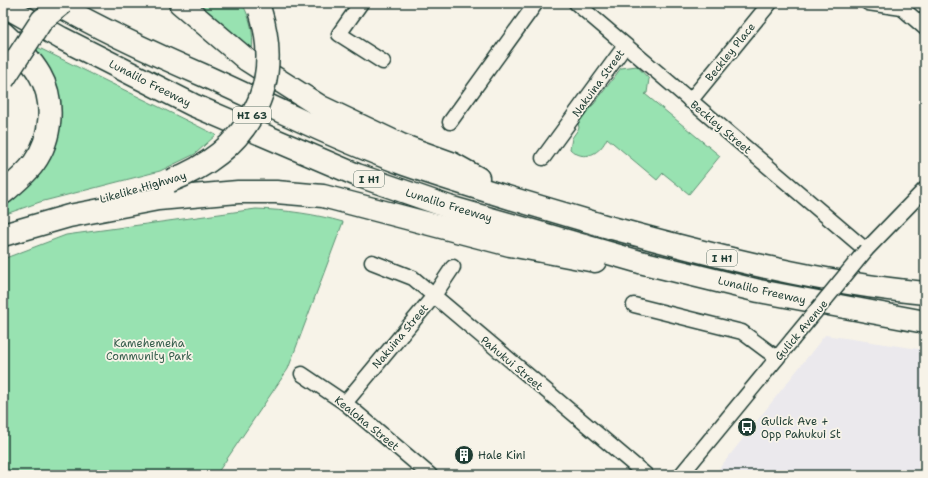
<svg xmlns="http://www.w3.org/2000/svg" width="928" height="478" viewBox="0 0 928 478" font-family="'Shantell Sans',sans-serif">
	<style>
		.built { fill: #ebe9ed }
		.green { fill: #98e2b1; stroke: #5c9072 }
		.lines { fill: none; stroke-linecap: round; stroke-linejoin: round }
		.street-casing { stroke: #1f3d34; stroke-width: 17 }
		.highway-casing { stroke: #1f3d34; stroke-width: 25 }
		.street { stroke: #f7f3e8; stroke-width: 14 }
		.highway { stroke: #f7f3e8; stroke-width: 22 }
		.street-bridge-casing { stroke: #1f3d34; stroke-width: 17; stroke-linecap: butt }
		.highway-bridge-casing { stroke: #1f3d34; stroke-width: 25; stroke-linecap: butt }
		.street-bridge { stroke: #f7f3e8; stroke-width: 14 }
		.highway-bridge { stroke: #f7f3e8; stroke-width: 22 }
		.labels { text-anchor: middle; stroke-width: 3.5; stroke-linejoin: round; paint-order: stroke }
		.shield { fill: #f7f3e8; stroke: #60746a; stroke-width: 1 }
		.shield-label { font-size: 10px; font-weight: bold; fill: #1f3d34 }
		.street-label { font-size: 11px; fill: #1f3d34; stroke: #f7f3e8 }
		.park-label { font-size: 11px; fill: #375e4d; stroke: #f7f3e8 }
		.poi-label { font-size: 11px; fill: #1f3d34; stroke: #f7f3e8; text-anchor: start }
	</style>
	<rect width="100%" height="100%" fill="#f7f3e8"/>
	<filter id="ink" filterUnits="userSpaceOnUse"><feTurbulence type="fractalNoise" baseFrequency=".025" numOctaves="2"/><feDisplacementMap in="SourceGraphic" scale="8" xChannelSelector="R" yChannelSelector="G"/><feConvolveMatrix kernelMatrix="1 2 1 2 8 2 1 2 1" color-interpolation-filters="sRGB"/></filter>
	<g filter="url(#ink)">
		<polygon class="built" points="825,335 925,350 925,475 714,475"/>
		<g class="green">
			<path d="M191 3H242C251 20 254 33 252 52Z"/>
			<polygon points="33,45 216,135 195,154 160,171 40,202 3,215 3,190 42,142"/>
			<path d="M637 66 649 79 647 93 645 94 720 156 689 194 663 173 657 180 607 138C601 153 584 163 570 149L572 138 579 128 577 118 594 104 621 68Z"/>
			<path d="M256 209C286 210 315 214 343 222L288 369 216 475H3V259L66 235Z"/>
		</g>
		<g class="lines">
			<g class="street-casing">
				<g id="street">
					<polyline points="361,3 339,34 383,62"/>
					<polyline points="576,3 866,250 925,189"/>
					<polyline points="868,3 902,8"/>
					<polyline points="902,8 925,28"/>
					<polyline points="690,101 770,3"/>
					<polyline points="450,122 536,3"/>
					<polyline points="543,158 625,46"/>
					<polyline points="372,262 413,278 646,475"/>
					<polyline points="634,305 742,332 777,358"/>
					<polyline points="302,374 345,403 430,475"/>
					<polyline points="345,403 433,297 453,267"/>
					<polyline points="681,475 792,340"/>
				</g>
			</g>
			<g class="highway-casing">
				<g id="highway">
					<path d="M55 3C103 31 154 54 205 76 271 106 336 139 404 164 473 188 543 208 612 228 715 256 819 283 925 293"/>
					<polyline points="180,3 247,60 321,107 401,145 451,163 478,178"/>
					<polyline points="3,5 61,38 193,105 357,175 449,207 640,262 759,291 925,322"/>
					<path d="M3 33C16 45 31 59 40 75 55 101 52 138 34 163 26 174 14 184 3 193"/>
					<polyline points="3,235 69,216 158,199 238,192 276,192 323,196 510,245 595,261"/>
				</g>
			</g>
			<use href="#street" class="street"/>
			<use href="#highway" class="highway"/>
			<g class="street-bridge-casing">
				<polyline id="street-bridge" points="792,340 866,250"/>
			</g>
			<g class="highway-bridge-casing">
				<g id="highway-bridge">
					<polyline points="3,80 42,20 63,3"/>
					<path d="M170 181C245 152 285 90 260 10"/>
				</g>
			</g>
			<use href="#street-bridge" class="street-bridge"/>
			<use href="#highway-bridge" class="highway-bridge"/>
		</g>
	</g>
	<defs>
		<g id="bus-disc" transform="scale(1)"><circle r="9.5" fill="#1f3d34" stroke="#f7f3e8"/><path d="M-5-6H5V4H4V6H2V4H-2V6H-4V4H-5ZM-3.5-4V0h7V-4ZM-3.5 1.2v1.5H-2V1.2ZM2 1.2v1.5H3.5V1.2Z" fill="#fff"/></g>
		<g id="building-disc" transform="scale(1)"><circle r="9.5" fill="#1f3d34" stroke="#f7f3e8"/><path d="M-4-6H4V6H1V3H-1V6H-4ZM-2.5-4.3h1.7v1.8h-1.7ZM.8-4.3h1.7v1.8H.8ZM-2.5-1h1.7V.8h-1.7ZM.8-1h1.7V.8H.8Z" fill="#fff"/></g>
	</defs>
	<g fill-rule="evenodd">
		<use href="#bus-disc" x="747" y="427"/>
		<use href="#building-disc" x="464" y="455"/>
	</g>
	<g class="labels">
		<g class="shield">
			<rect x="233" y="107" width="38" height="16" rx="3"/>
			<rect x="354" y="171" width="30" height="16" rx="3"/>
			<rect x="707" y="250" width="30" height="16" rx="3"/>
		</g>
		<g class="shield-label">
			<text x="252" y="119">HI 63</text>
			<text x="369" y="183">I H1</text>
			<text x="722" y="262">I H1</text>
		</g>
		<g class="street-label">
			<text transform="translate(730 52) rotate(-51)" y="4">Beckley Place</text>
			<text transform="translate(150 83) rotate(27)" y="4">Lunalilo Freeway</text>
			<text transform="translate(598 83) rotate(-54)" y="4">Nakuina Street</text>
			<text transform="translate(721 127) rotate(40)" y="4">Beckley Street</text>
			<text transform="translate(143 187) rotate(-16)" y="4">Likelike Highway</text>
			<text transform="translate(449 205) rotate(17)" y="4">Lunalilo Freeway</text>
			<text transform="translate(762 290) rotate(13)" y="4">Lunalilo Freeway</text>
			<text transform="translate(801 330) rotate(-50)" y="4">Gulick Avenue</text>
			<text transform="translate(400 336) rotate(-50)" y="4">Nakuina Street</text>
			<text transform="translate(512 363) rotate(40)" y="4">Pahukui Street</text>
			<text transform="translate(367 423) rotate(39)" y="4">Kealoha Street</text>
		</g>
		<g class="park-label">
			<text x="149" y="347">Kamehemeha<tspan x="149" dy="13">Community Park</tspan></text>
		</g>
		<g class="poi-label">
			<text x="761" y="425">Gulick Ave +<tspan x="761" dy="13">Opp Pahukui St</tspan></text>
			<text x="478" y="459">Hale Kini</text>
		</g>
	</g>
	<rect width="928" height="478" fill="none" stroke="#f7f3e8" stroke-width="16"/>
	<rect x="8" y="8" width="912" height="462" fill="none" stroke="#1f3d34" stroke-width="1.5" filter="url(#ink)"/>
</svg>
